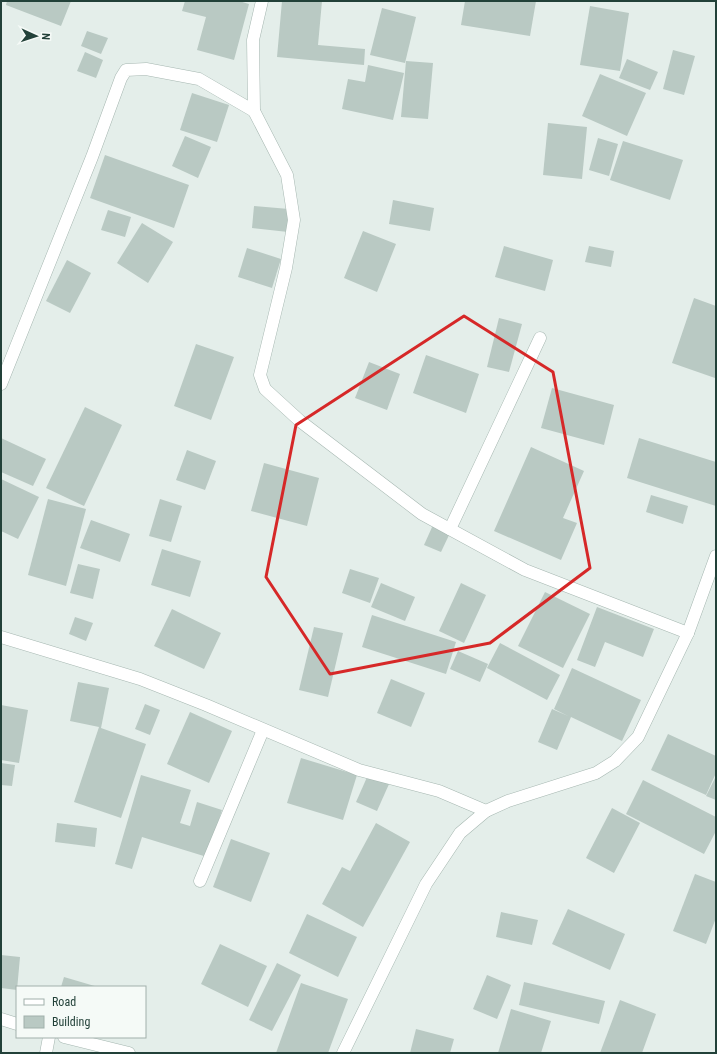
<svg xmlns="http://www.w3.org/2000/svg" width="717" height="1054" viewBox="0 0 717 1054" font-family="'Roboto Condensed',sans-serif">
	<style>
		.building { fill: #b9c9c3 }
		.lines { fill: none; stroke-linecap: round; stroke-linejoin: round }
		.minor-casing { stroke: #a6b7b1; stroke-width: 13 }
		.minor { stroke: #fff; stroke-width: 12 }
		.marked { fill: none; stroke: #d62828; stroke-width: 3; stroke-linejoin: round }
	</style>
	<rect width="100%" height="100%" fill="#e4eeea"/>
	<g class="building">
		<polygon points="7,1 71,1 61,26 6,5"/>
		<polygon points="185,1 239,1 249,4 234,60 197,50 206,17 182,11"/>
		<polygon points="282,1 322,1 318,45 365,49 364,65 277,57"/>
		<polygon points="465,1 536,1 530,36 461,25"/>
		<polygon points="590,6 629,13 620,71 580,65"/>
		<polygon points="382,8 416,17 405,63 370,55"/>
		<polygon points="87,31 108,38 101,54 81,46"/>
		<polygon points="673,50 695,56 684,95 663,89"/>
		<polygon points="85,52 103,60 96,78 77,71"/>
		<polygon points="627,59 658,72 650,90 619,78"/>
		<polygon points="406,61 433,63 428,119 401,117"/>
		<polygon points="368,65 404,73 393,120 342,109 348,79 365,82"/>
		<polygon points="600,74 646,93 627,136 582,116"/>
		<polygon points="192,93 229,105 217,142 180,130"/>
		<polygon points="548,123 587,127 582,179 543,175"/>
		<polygon points="185,136 211,147 198,178 172,166"/>
		<polygon points="598,138 618,144 609,176 589,170"/>
		<polygon points="623,141 683,160 670,200 610,180"/>
		<polygon points="105,155 189,185 174,228 90,198"/>
		<polygon points="393,200 434,208 430,231 389,224"/>
		<polygon points="254,206 289,209 288,232 252,228"/>
		<polygon points="108,210 131,217 125,237 101,230"/>
		<polygon points="142,223 173,242 148,283 117,263"/>
		<polygon points="363,231 396,244 377,292 344,278"/>
		<polygon points="504,246 553,260 545,291 495,277"/>
		<polygon points="589,246 614,251 611,267 585,262"/>
		<polygon points="247,248 281,259 272,288 238,277"/>
		<polygon points="67,260 91,273 70,313 46,301"/>
		<polygon points="694,298 716,306 715,378 672,363"/>
		<polygon points="499,318 522,324 509,372 487,367"/>
		<polygon points="196,344 234,357 211,420 174,406"/>
		<polygon points="426,355 479,374 466,413 413,393"/>
		<polygon points="369,362 400,374 387,410 355,398"/>
		<polygon points="552,388 614,405 604,445 541,428"/>
		<polygon points="85,407 122,425 84,506 46,488"/>
		<polygon points="1,438 46,459 33,486 1,472"/>
		<polygon points="639,438 716,462 716,506 627,478"/>
		<polygon points="531,447 584,471 563,518 577,523 561,560 494,531"/>
		<polygon points="187,450 216,461 205,490 176,480"/>
		<polygon points="264,463 319,478 307,526 251,511"/>
		<polygon points="1,479 39,497 18,539 1,531"/>
		<polygon points="651,495 688,506 683,524 646,512"/>
		<polygon points="48,499 86,509 66,586 28,575"/>
		<polygon points="160,499 182,506 171,542 149,536"/>
		<polygon points="91,520 130,534 120,562 80,548"/>
		<polygon points="433,525 450,533 441,552 424,545"/>
		<polygon points="162,549 201,561 190,597 151,585"/>
		<polygon points="78,564 100,569 93,599 70,593"/>
		<polygon points="350,569 379,578 370,603 342,593"/>
		<polygon points="381,583 415,597 405,621 371,607"/>
		<polygon points="461,583 486,595 464,643 439,631"/>
		<polygon points="545,592 590,614 563,668 518,646"/>
		<polygon points="597,607 654,629 643,657 605,642 595,667 577,660"/>
		<polygon points="172,609 221,633 204,669 154,646"/>
		<polygon points="372,615 456,642 446,674 362,647"/>
		<polygon points="75,617 93,623 86,641 69,634"/>
		<polygon points="314,627 343,633 328,697 299,690"/>
		<polygon points="500,643 560,675 547,700 487,668"/>
		<polygon points="458,651 488,664 480,682 450,669"/>
		<polygon points="572,668 641,700 622,741 571,717 557,750 538,742 552,709 568,716 554,709"/>
		<polygon points="391,679 425,693 411,727 377,713"/>
		<polygon points="78,682 109,688 101,728 146,744 121,818 74,802 99,727 70,721"/>
		<polygon points="145,704 160,710 150,735 135,729"/>
		<polygon points="1,705 28,710 19,763 1,760"/>
		<polygon points="190,712 232,731 209,783 167,764"/>
		<polygon points="668,734 716,756 716,773 706,795 651,770"/>
		<polygon points="301,758 357,775 343,820 287,803"/>
		<polygon points="1,763 15,765 12,786 1,785"/>
		<polygon points="141,775 191,790 180,823 190,826 197,802 222,810 207,857 142,837 132,869 115,864"/>
		<polygon points="368,775 389,784 377,811 356,802"/>
		<polygon points="716,776 716,800 706,796"/>
		<polygon points="643,780 716,817 716,831 704,854 626,814"/>
		<polygon points="612,808 640,823 614,873 586,858"/>
		<polygon points="57,823 97,828 95,847 55,842"/>
		<polygon points="376,823 410,842 363,927 322,904 342,867 350,871"/>
		<polygon points="231,839 270,853 251,902 213,887"/>
		<polygon points="695,874 716,882 716,918 706,944 673,931"/>
		<polygon points="568,909 625,934 610,970 552,944"/>
		<polygon points="501,912 538,920 532,945 496,937"/>
		<polygon points="307,914 357,937 338,977 289,953"/>
		<polygon points="220,944 267,966 248,1007 201,984"/>
		<polygon points="1,955 20,957 17,990 1,988"/>
		<polygon points="277,963 301,975 272,1031 249,1020"/>
		<polygon points="487,975 511,985 497,1019 473,1009"/>
		<polygon points="64,977 98,987 61,987"/>
		<polygon points="524,982 605,1001 599,1024 519,1005"/>
		<polygon points="301,983 348,999 328,1053 276,1053"/>
		<polygon points="620,1000 656,1014 642,1053 600,1053"/>
		<polygon points="511,1009 551,1021 541,1053 498,1053"/>
		<polygon points="416,1029 454,1039 450,1053 410,1053"/>
	</g>
	<g class="lines">
		<g class="minor-casing">
			<g id="minor">
				<polyline points="262,1 253,40 254,111 287,175 294,220 286,268 260,375 265,389 300,421 422,514 525,570 688,633"/>
				<polyline points="1,384 92,157 121,78 126,70 146,69 199,79 254,111"/>
				<polyline points="450,529 540,338"/>
				<polyline points="1,637 140,679 206,705 359,770 439,791 486,811"/>
				<polyline points="200,881 263,730"/>
				<polyline points="1,1019 17,1024"/>
				<polyline points="64,1037 129,1053"/>
				<polyline points="46,1053 49,1037"/>
				<polyline points="343,1053 426,884 460,833 486,811 508,801 596,773 615,761 638,737 688,633 716,556"/>
			</g>
		</g>
		<use href="#minor" class="minor"/>
	</g>
	<path class="marked" d="M464 316 553 372 590 568 490 643 330 674 266 577 296 425Z"/>
	<rect width="717" height="1054" fill="none" stroke="#224139" stroke-width="4"/>
	<rect x="16" y="986" width="130" height="52" fill="#f5faf7" stroke="#a1b0ab"/>
	<rect x="24" y="999" width="20" height="6" fill="#ffffff" stroke="#a1b0ab"/>
	<text x="52" y="1006" font-size="12" fill="#224139">Road</text>
	<rect x="24" y="1016" width="20" height="12" fill="#b9c9c3" stroke="#a1b0ab"/>
	<text x="52" y="1026" font-size="12" fill="#224139">Building</text>
	<g transform="translate(36 36) rotate(93)" stroke="#f5faf7" stroke-width="3" paint-order="stroke">
	<path d="M0-3L7 15L0 10L-7 15Z" fill="#224139"/>
	<text y="-6" font-size="11" font-weight="bold" text-anchor="middle" fill="#224139">N</text>
	</g>
</svg>
